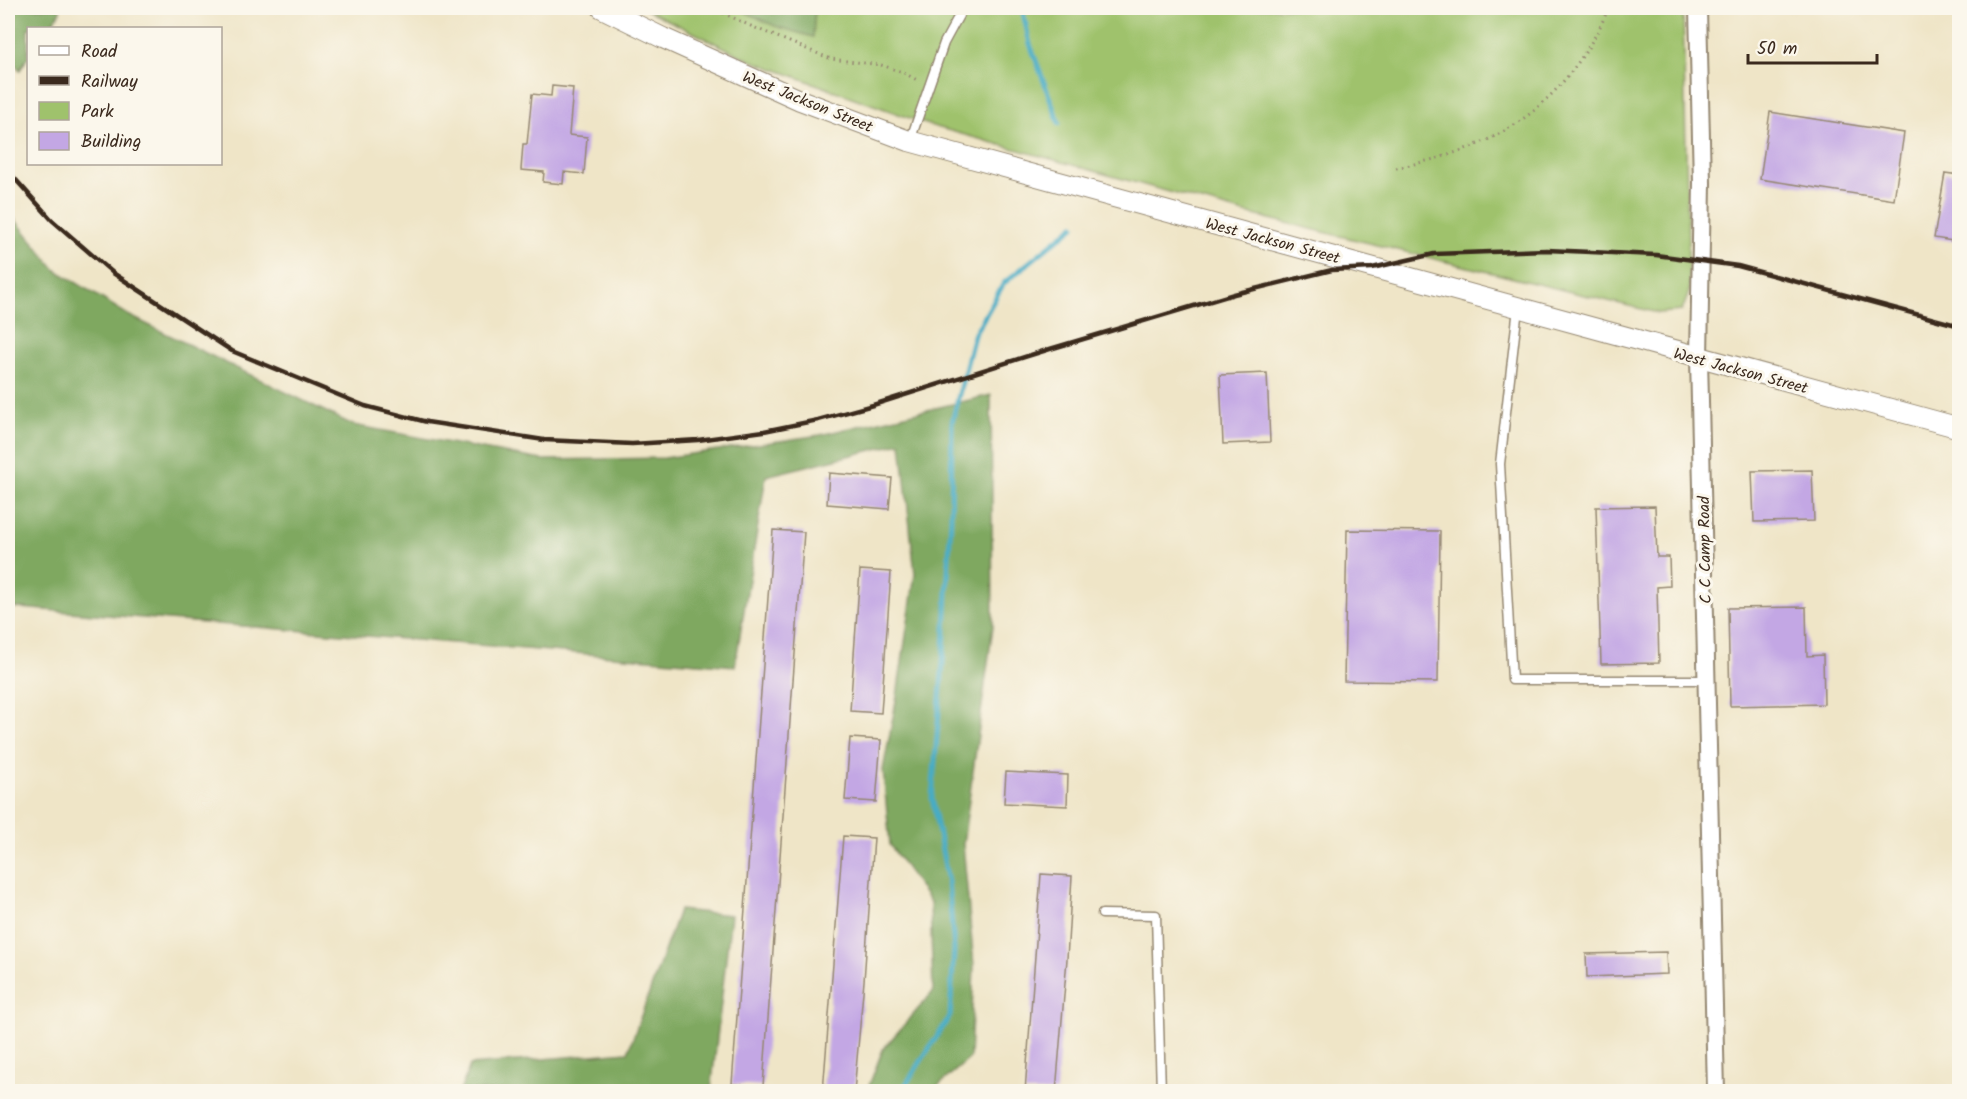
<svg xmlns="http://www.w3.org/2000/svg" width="1967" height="1099" viewBox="0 0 1967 1099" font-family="Kalam,sans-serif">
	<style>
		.green { fill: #9fc26c; stroke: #6d7645; stroke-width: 1.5 }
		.forest { fill: #7fa860; stroke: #5d693f; stroke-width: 1.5 }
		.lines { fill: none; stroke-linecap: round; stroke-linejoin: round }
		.stream { stroke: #46acc5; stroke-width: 5 }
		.building { fill: #c3a7e4 }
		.service-casing { stroke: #958872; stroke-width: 11 }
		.minor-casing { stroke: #958872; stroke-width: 20 }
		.tertiary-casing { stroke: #958872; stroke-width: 22 }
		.path { stroke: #958872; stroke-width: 3; stroke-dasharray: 1.5 4.5; stroke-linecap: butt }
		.service { stroke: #fff; stroke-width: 8 }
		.minor { stroke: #fff; stroke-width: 16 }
		.tertiary { stroke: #fff; stroke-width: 20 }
		.rail { stroke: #3b2a1e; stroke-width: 4.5 }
		.labels { text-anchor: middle; stroke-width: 6; stroke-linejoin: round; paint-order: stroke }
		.street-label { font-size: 16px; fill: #3b2a1e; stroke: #fbf7ec }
	</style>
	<rect width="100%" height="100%" fill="#fbf7ec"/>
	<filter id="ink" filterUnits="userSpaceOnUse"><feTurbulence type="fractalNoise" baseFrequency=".0167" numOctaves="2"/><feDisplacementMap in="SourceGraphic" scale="12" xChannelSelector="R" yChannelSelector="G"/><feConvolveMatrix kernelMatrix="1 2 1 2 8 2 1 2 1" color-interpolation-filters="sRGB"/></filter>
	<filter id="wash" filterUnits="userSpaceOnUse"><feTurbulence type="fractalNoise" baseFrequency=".008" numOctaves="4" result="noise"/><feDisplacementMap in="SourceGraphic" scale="24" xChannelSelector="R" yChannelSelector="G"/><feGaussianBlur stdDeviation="1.35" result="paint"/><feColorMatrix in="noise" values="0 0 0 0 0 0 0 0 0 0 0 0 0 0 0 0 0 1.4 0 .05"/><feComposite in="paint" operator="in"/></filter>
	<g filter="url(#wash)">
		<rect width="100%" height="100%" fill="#efe5c7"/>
		<polygon class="green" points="643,8 1683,8 1689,292 1682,311 1658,313 1241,212 929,125 752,61"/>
		<g class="forest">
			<polygon points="8,8 60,8 60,12 49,28 28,28 28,57 20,70 8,57"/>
			<polygon points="737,8 815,8 813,37 775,26"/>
			<polygon points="8,211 56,270 128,315 353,425 542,460 664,458 820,435 991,395 993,626 963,844 974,966 970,1058 932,1091 867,1091 883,1049 933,992 930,902 890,845 883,770 897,696 915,574 901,443 766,476 735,666 8,607"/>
			<polygon points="679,910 731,915 711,1091 460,1091 470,1065 628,1052"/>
		</g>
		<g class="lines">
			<g class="stream">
				<polyline points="1022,8 1030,44 1059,123"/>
				<polyline points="901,1092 950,1016 954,949 948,882 932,798 944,649 951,518 952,422 974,335 1004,283 1074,226"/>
			</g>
		</g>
		<g id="blocks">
			<g class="building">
				<polygon points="552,86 573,88 569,135 587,137 584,174 564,172 563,184 543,182 544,172 521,170 523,144 527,144 532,94 551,96"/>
				<polygon points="1770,112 1904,133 1894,200 1760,179"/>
				<polygon points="1945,173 1959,175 1959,242 1934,238"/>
				<polygon points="1267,373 1270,442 1223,444 1220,375"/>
				<polygon points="1812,470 1814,521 1754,522 1752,471"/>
				<polygon points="829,473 892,478 889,509 827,504"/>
				<polygon points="1655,506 1657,557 1669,557 1670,586 1657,587 1659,663 1601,664 1596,507"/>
				<polygon points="773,530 804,532 763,1086 732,1084"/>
				<polygon points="1347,530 1440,531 1438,682 1344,681"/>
				<polygon points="860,570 891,572 881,713 850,711"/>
				<polygon points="1806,607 1807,656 1823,655 1824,704 1730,706 1728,608"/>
				<polygon points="850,738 881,740 876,802 845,800"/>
				<polygon points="1006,772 1068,775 1067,806 1004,803"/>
				<polygon points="843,836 874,838 864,981 854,1092 823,1092"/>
				<polygon points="1041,874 1072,876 1067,959 1056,1092 1025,1092"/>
				<polygon points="1666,952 1667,974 1587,977 1586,954"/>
			</g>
		</g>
	</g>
	<g filter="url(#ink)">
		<use href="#blocks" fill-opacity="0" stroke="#958872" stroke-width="1.5"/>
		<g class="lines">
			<g class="service-casing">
				<g id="service">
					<polyline points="910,141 944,43 963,8"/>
					<polyline points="1518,308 1500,464 1512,680 1707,680"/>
					<polyline points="1102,914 1156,915 1161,1092"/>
				</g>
			</g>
			<g class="minor-casing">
				<polyline id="minor" points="1698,8 1702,183 1699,358 1716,1092"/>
			</g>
			<g class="tertiary-casing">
				<polyline id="tertiary" points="602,8 663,38 800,100 909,141 1960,428"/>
			</g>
			<g class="path">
				<polyline points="712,8 753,27 831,59 881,65 902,72 919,81"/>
				<path d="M1396 168C1473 152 1529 130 1577 64 1589 47 1601 28 1608 8"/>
			</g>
			<use href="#service" class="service"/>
			<use href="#minor" class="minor"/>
			<use href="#tertiary" class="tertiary"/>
			<polyline class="rail" points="8,171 52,220 113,273 232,351 365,406 427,422 544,440 632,444 698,440 764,431 818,420 873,405 1050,349 1234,294 1332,270 1372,268 1434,254 1547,250 1656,255 1738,266 1960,326"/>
		</g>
	</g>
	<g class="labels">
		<g class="street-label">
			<text transform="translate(808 101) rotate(22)" y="6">West Jackson Street</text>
			<text transform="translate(1273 240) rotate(15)" y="6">West Jackson Street</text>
			<text transform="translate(1741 370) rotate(15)" y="6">West Jackson Street</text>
			<text transform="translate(1704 550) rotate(-91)" y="6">C C Camp Road</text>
		</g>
	</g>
	<rect width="1967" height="1099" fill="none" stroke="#fbf7ec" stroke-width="30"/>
	<rect x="27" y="27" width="195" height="138" fill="#fbf7ec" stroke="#aea59a" stroke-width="1.5"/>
	<rect x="39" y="46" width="30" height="9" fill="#ffffff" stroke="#aea59a" stroke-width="1.5"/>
	<text x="81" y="57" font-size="18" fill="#3b2a1e">Road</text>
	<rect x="39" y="76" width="30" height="9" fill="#3b2a1e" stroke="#aea59a" stroke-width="1.5"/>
	<text x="81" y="87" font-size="18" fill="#3b2a1e">Railway</text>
	<rect x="39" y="102" width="30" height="18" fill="#9fc26c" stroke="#aea59a" stroke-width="1.5"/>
	<text x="81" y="117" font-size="18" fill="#3b2a1e">Park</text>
	<rect x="39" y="132" width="30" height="18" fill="#c3a7e4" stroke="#aea59a" stroke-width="1.5"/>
	<text x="81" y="147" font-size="18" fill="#3b2a1e">Building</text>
	<path d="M1748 54v9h129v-9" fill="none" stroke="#3b2a1e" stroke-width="3"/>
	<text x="1757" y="54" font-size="18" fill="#3b2a1e" stroke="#fbf7ec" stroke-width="4.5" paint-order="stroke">50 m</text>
</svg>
